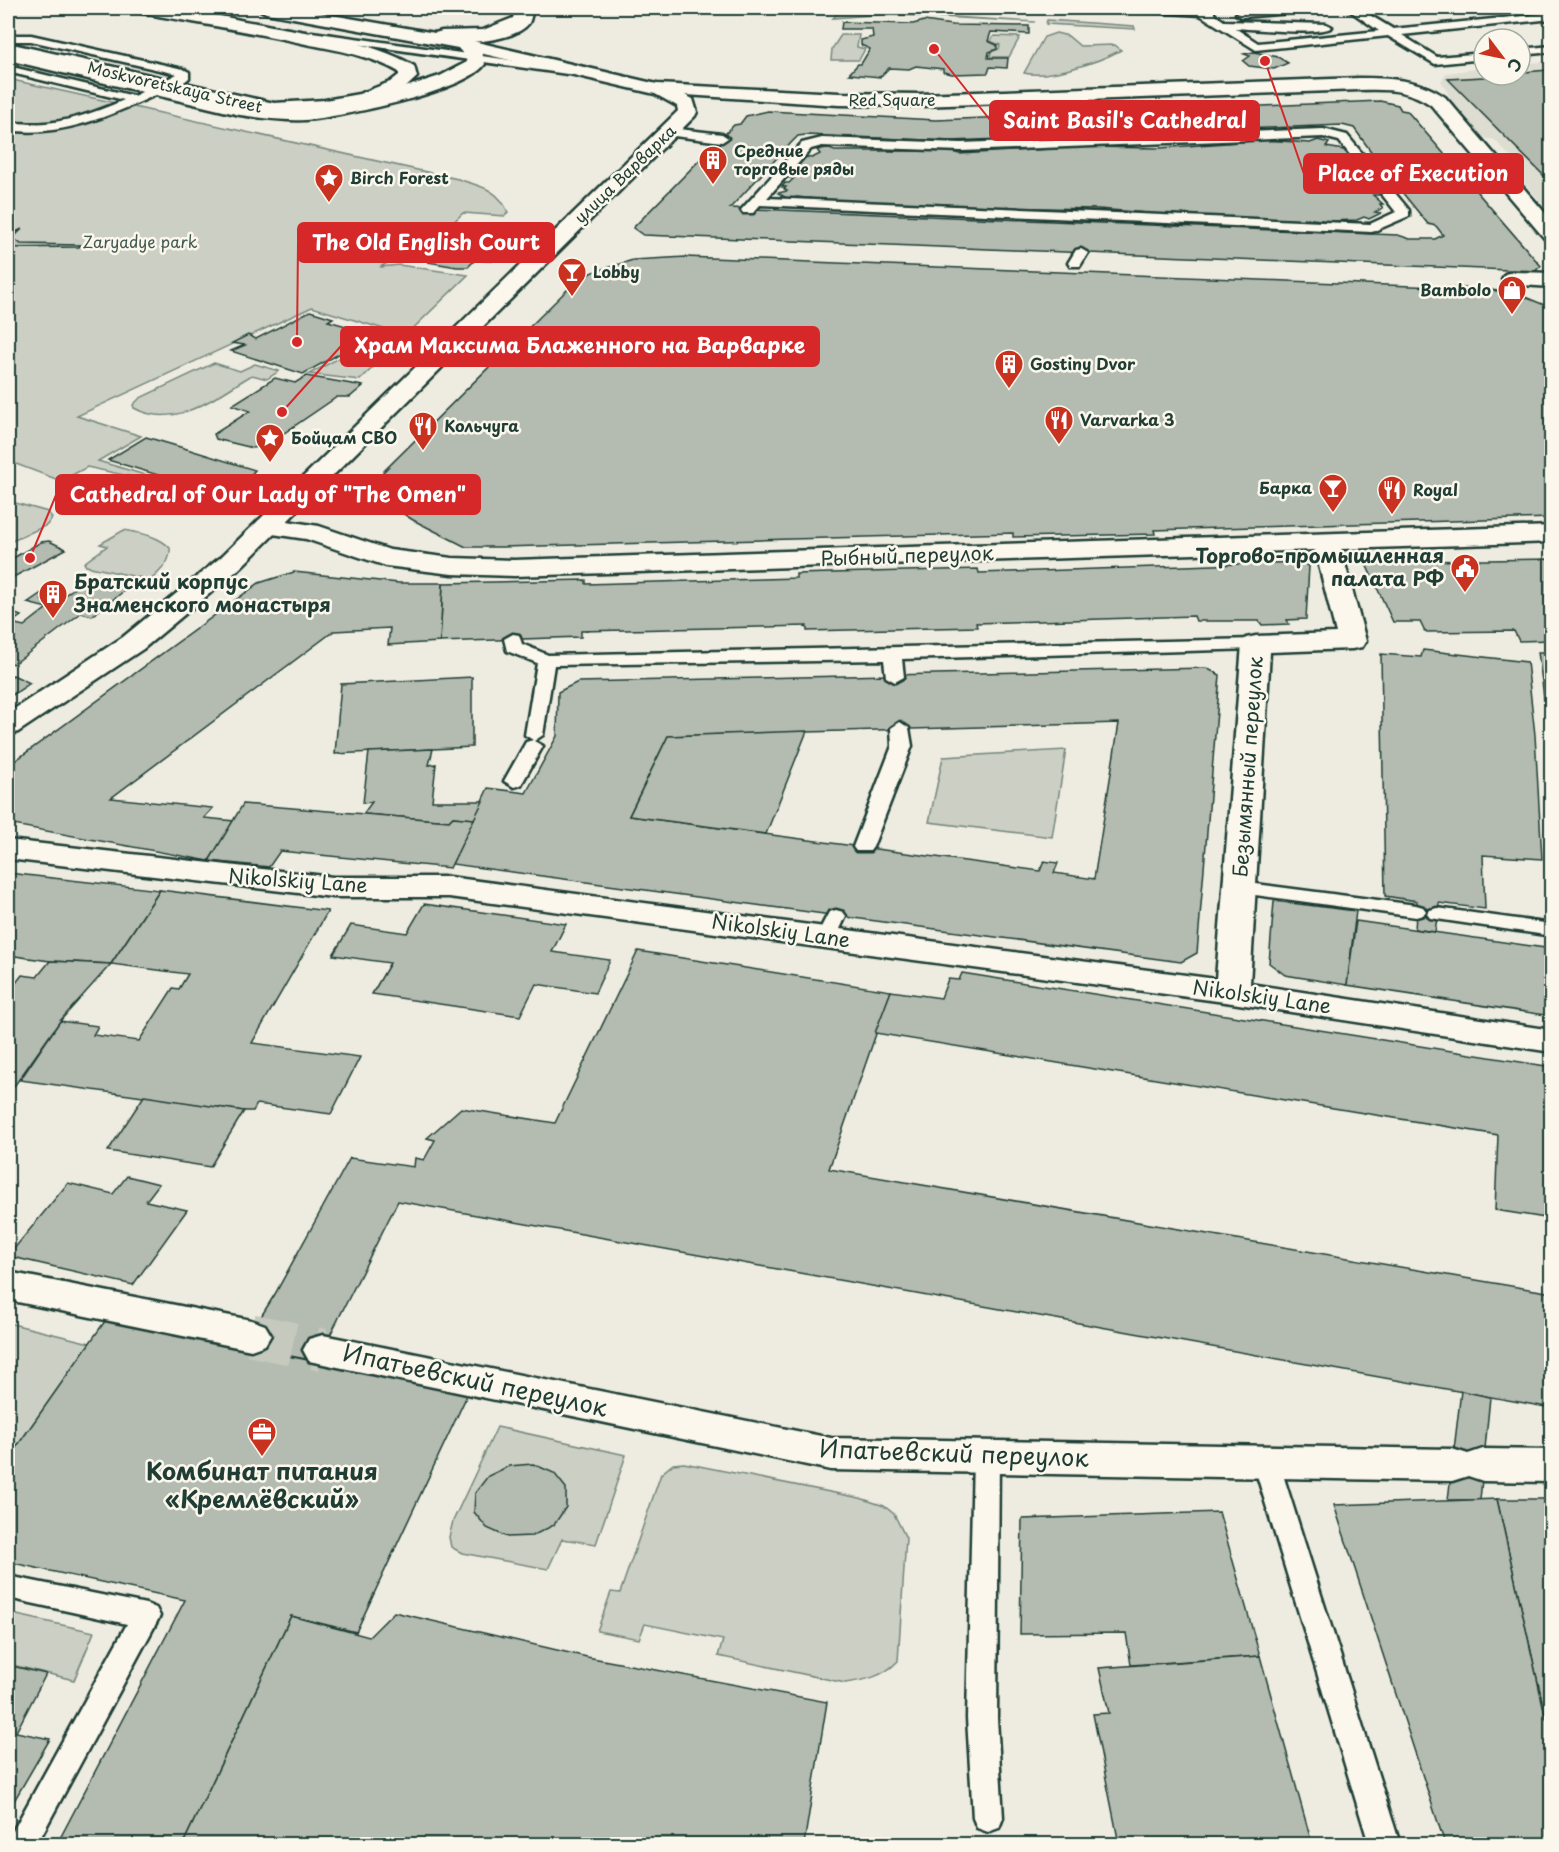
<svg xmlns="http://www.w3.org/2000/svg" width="1559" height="1852" viewBox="0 0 1559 1852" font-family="'Playpen Sans',sans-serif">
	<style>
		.built { fill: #ddddd2 }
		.green { fill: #cbcfc4; stroke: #75867c; stroke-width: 1.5 }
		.building { fill: #b4bbb0; stroke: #1f3d34; stroke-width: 1.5; fill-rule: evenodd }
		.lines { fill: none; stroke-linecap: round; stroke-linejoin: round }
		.minor-tunnel { stroke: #c5c9be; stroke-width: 43; stroke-dasharray: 43 22; stroke-linecap: butt }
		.service-casing { stroke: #1f3d34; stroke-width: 5 }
		.minor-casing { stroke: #1f3d34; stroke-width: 5 }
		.tertiary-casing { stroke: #1f3d34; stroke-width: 5 }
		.secondary-casing { stroke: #1f3d34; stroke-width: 5 }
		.service { fill: #fbf7ec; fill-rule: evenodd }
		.minor { fill: #fbf7ec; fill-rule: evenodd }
		.tertiary { fill: #fbf7ec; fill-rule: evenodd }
		.secondary { fill: #fbf7ec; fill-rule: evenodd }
		.labels { text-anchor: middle; stroke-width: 5; stroke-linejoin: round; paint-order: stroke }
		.far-street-label { font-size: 16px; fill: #1f3d34; stroke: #fbf7ec }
		.far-poi-label { font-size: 16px; font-weight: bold; fill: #1f3d34; stroke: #fbf7ec; text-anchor: start }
		.far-park-label { font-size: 16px; fill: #415a51; stroke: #fbf7ec }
		.street-label { font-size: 20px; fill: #1f3d34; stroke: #fbf7ec }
		.poi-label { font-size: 20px; font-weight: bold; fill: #1f3d34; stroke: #fbf7ec; text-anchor: end }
		.near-street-label { font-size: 24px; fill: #1f3d34; stroke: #fbf7ec }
		.near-poi-label { font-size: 24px; font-weight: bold; fill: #1f3d34; stroke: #fbf7ec }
		.leader { fill: none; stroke: #d62828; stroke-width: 2 }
		.callout-dot { fill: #d62828; stroke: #fbf7ec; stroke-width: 2 }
		.callout { fill: #d62828; stroke: #d62828; stroke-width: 2 }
		.callout-label { font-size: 21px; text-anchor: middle; font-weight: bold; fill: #fff }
	</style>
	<rect width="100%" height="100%" fill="#eeece1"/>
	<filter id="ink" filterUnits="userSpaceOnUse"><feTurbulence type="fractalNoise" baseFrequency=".0167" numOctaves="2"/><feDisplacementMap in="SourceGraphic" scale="12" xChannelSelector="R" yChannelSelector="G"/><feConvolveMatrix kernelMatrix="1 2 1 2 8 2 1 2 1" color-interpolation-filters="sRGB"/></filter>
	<g filter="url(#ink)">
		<polygon class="built" points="1551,61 1551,213 1514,172 1520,168 1495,140 1484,138 1452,101 1441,81 1447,73 1484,68 1484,75 1520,75 1520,64"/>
		<g class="green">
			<polygon points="841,10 1035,22 884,14 833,18"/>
			<polygon points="1047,20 1134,26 1135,29 1046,24"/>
			<path d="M1056 33 1068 36 1080 46 1115 45 1121 50C1099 62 1048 79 1024 73L1044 37Z"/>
			<polygon points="841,35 859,35 857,47 865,49 859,60 831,60 832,49"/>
			<polygon points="994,36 1020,37 1009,57 990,57 991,52 999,49 1000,45 990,41"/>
			<path d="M8 79 458 179C482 187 497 188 508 212L505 216 463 213 442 233 380 267 399 265 468 275 360 380 309 374 390 331 312 307 77 416 141 436 98 461 152 477 147 480 87 467 61 481 8 461Z"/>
			<path d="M214 363 240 371 255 364 279 371 267 379 252 375C216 396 176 431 134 408L133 405 140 398Z"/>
			<polygon points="8,501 48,512 52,518 47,525 8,543"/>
			<path d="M124 530C140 533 159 536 170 548 171 562 161 570 151 580L86 566 84 563 107 546 100 544Z"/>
			<polygon points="1066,750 1052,837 929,822 943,757"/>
			<polygon points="8,1323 90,1343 8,1459"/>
			<polygon points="497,1427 626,1455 596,1544 562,1539 548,1569 462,1553 451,1547 449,1537 453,1521"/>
			<path d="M684 1463 860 1498 884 1506 894 1514 906 1538 898 1661C883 1677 866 1680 845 1683L718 1656 723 1640 645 1624 639 1639 597 1631 611 1592 620 1593 661 1474 673 1464Z"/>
			<polygon points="8,1613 94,1632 74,1680 8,1664"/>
		</g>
		<g class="building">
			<polygon points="924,21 952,25 1029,26 1029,34 991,32 988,41 997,45 997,49 989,52 988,58 1008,58 1007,68 990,67 988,73 952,74 943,72 943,69 916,66 909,69 889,68 880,77 849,74 858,64 861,64 870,49 861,45 861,40 873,37 872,29 841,29 842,22 913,24"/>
			<polygon points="1254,52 1278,57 1288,63 1274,69 1249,66 1243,61 1250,56 1244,54"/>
			<polygon points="1549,70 1552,70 1552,184 1448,79 1520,75 1524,72"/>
			<path d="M1380 101 1398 105 1401 110 1407 111 1541 266 1535 271 692 237 643 235 633 228 734 125 740 124 746 116 768 111 936 120ZM1342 125 1354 128 1386 172 1396 175 1402 181 1397 186 1428 224 1436 226 1443 235 1435 239H1410L1398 235 730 208 791 143 798 136 806 135 951 141Z"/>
			<polygon points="1266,140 1310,143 1318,140 1329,143 1326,147 1344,150 1357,166 1348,167 1351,170 1364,172 1373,183 1364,184 1374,185 1382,195 1373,195 1383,204 1380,204 1383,208 1375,212 1381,213 1369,219 1364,217 1357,220 1329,221 1304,218 1302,220 1172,215 1098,209 913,206 913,203 845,202 797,197 788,199 778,193 787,191 784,189 786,187 782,187 785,183 789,183 794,178 790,178 802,169 795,168 805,157 812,158 820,154 817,150 826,148 835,151 951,151 959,154 1085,147 1160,148"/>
			<polygon points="479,228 496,230 489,236 499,238 492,244 507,248 492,261 475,260 468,267 457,267 428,262 435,255 421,252 437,238 454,239 460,233 472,234 469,231"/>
			<polygon points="22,229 13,238 21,244 81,245 79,247 8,248 8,236"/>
			<polygon points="686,257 1486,289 1520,295 1552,308 1552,518 1154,530 1155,534 1013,537 1013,533 502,547 466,547 413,520 391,506 377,487 383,472 574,283 593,272 633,260"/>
			<polygon points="310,311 333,318 328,321 375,334 303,374 231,351 245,345 232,343 248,335 256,339"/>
			<polygon points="306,376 363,386 350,397 337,397 265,446 253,448 216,439 214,434 250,411 232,405 275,378 295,383"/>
			<polygon points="146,437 187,449 255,470 231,497 108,460"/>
			<polygon points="49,541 66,549 8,580 8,561 41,542"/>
			<polygon points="1552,559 1552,640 1519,641 1514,631 1425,632 1420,622 1393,622 1365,562"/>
			<polygon points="1299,562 1309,566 1306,619 1287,620 1289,624 1262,625 1259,621 1196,621 1194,616 976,623 977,627 807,631 807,626 581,631 581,637 440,642 443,583 586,580 586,584 796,578 796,574 978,569 979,573"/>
			<polygon points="294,572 399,583 443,583 440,642 388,645 390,628 334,631 111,798 213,808 204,818 234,821 209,861 8,824 8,766 259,583"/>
			<polygon points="92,575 133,584 92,616 81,613 14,664 8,662 8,617 13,613 21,616 11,623 24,626 47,608 27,603 43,592 49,594 42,600 54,603"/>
			<polygon points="1423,650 1527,662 1535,735 1542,859 1483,855 1485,909 1439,903 1435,932 1415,929 1417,901 1385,896 1381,654 1421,657"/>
			<polygon points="1538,652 1552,652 1552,734 1549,734"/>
			<path d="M1206 668 1220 675 1197 953 1181 962 452 864 488 788 526 793 557 736 558 692 578 682ZM1119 723 1094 879 1054 873 1058 863 1044 861 1040 871 629 816 668 736Z"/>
			<polygon points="13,675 30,683 8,698 8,679"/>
			<polygon points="472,677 472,747 335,754 341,684"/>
			<polygon points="807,731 766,834 629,816 668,736"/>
			<polygon points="433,749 429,765 436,764 432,801 483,801 474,819 453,817 449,821 363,814 372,802 363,803 369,752"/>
			<polygon points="243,804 449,821 453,817 474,819 450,868 280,851 269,867 209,861"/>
			<polygon points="8,873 160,890 111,964 50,961 8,955"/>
			<polygon points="160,890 328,911 252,1043 360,1057 331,1114 257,1104 253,1111 244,1111 20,1080 60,1021 98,1026 93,1035 139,1041 173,988 179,989 188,974 111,964"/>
			<polygon points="1274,901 1356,911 1347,985 1285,975 1269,963"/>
			<polygon points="424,904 566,924 552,952 610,960 595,993 536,984 520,1016 372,994 390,963 333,955 351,925 407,933"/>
			<polygon points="1356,921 1552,949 1552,1016 1347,985"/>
			<polygon points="638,951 891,991 829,1169 1552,1293 1552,1408 398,1201 317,1361 242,1347 275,1294 350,1158 414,1167 415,1158 424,1160 435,1140 427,1138 461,1108 555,1123"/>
			<polygon points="50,961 111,964 60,1021 8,1095 8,993 22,975 37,977"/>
			<polygon points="962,973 1552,1067 1552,1219 1495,1210 1498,1135 875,1033 891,991 941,998 948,979 959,980"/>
			<polygon points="144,1096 244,1111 210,1167 108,1151"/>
			<polygon points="127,1176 159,1184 146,1201 187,1210 133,1285 8,1256 68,1183 113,1194"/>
			<polygon points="105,1321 469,1391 356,1632 291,1616 183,1844 57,1844 185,1600 8,1562 8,1459"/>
			<polygon points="1461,1391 1490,1397 1480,1500 1448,1500"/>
			<polygon points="533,1464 554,1473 566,1488 566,1507 554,1525 532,1536 507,1537 487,1528 474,1512 475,1493 488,1476 509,1466"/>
			<polygon points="1497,1499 1552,1499 1552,1719 1546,1719"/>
			<polygon points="1497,1499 1546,1719 1552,1719 1552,1844 1445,1844 1334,1505"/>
			<polygon points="1219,1512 1260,1656 1131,1665 1126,1633 1020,1634 1022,1519"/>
			<polygon points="394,1612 587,1657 827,1702 804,1844 183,1844 291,1616 369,1637"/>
			<polygon points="1260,1656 1312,1844 1119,1844 1093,1714 1109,1713 1099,1668"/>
			<polygon points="8,1665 46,1674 16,1732 50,1739 14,1801 8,1800"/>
		</g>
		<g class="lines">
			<polyline class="minor-tunnel" points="251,1335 323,1350"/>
			<g class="service-casing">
				<g id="service">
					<path d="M1134 8H1204L1214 10V14L1224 21 1326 24 1332 27C1320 36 1253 29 1235 28L1258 43 1379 31 1346 8H1358L1393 29 1552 13V19L1402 35 1437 57 1484 53V59L1435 64 1388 36 1256 50 1200 15 1139 11Z"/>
					<polygon points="1281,8 1320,8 1315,11 1241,17 1236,14 1241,11"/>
					<polygon points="312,32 567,68 573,71 567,74 308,37 308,33"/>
					<path d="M8 35H31L183 69 189 72V78C181 86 166 90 156 95 109 116 60 138 8 130V122C50 128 85 117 124 100L8 72V66L134 96 177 74 31 41H8Z"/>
					<polygon points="1552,46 1552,52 1520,55 1520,49"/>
					<polygon points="670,128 722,134 728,138 722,142 666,135 664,132"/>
					<path d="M1323 129 1347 135 1409 210V216L1372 232 760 205 753 213H743L741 210 802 143 822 138 961 143ZM1323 137 1339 141 1396 212 1370 224 767 198 811 149 822 146 961 151Z"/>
					<polygon points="1081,249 1088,253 1080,266 1070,266 1068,263 1076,250"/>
					<polygon points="513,634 519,635 522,644 548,655 1256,639 1265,644 1256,649 902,659 904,677 895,682 886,677 884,660 554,665 543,735 534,741 543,746 521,785 514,787 504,781 526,742 533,740 525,735 537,663 507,651 504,639"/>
					<polygon points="900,722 909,728 912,746 873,847 870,851 856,851 853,847 892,746 891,728"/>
					<polygon points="1240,882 1416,905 1423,907 1426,911 1423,915 1416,917 1233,892 1230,888 1233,884"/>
					<polygon points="1437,908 1552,924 1552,936 1430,918 1427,914 1430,910"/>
					<polygon points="836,910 843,912 846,916 834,942 820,942 816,937 829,912"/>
					<polygon points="986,1447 995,1450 999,1457 997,1718 1003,1818 999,1828 988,1832 977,1828 973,1818 967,1718 973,1457 977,1450"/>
					<polygon points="1266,1452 1276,1455 1279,1462 1400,1844 1369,1844 1253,1462 1256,1455"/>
					<polygon points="8,1576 146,1604 156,1608 160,1616 37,1844 8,1844 8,1840 127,1624 8,1598"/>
				</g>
			</g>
			<g class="minor-casing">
				<g id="minor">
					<polygon points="1513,272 1552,273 1552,287 1505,284 1502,279 1505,274"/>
					<polygon points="268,518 319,526 390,550 452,558 514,560 1552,526 1552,542 1341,549 1366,641 1362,647 1352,649 1270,652 1250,984 1552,1030 1552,1052 1232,1003 449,897 333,897 8,859 8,840 333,877 449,877 1216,979 1242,644 1246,638 1256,636 1336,633 1315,550 514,576 452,574 386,566 306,539 259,532 255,526 259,520"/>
					<polygon points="8,1272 251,1320 265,1325 271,1335 265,1345 251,1350 8,1300"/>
					<polygon points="323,1335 831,1438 1452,1449 1468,1454 1483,1449 1552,1450 1552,1482 1483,1481 1468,1476 1452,1481 831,1470 309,1361 303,1350 309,1339"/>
				</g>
			</g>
			<g class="tertiary-casing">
				<g id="tertiary">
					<path d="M133 8C173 3 216 16 256 23 306 33 371 40 414 66L417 77 403 90 370 103 325 111 274 115 8 53V43L274 103 325 100 359 94 390 82 399 75V72C372 56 337 50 306 44 252 32 197 23 142 13Z"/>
					<path d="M464 39 657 84 839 93 920 94 1359 78C1389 78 1419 79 1445 97L1552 221V241L1545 239 1431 105C1409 89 1385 89 1359 90L920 106 839 105 685 95 693 99 697 112 695 116 239 569 143 649 18 732 8 735V713L123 637 221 557 678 111 677 106 655 94 458 48 455 44Z"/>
				</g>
			</g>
			<g class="secondary-casing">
				<path id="secondary" d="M257 8H292L435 33 442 31 483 30 513 18 516 8H533C532 12 531 19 529 23 519 37 488 41 472 42L482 53 485 64C466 92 340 117 305 120 283 121 261 118 240 115L8 60V50L240 103 286 108 330 105 393 91 440 76 467 62 464 55 458 48 266 13Z"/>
			</g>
			<use href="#service" class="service"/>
			<use href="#minor" class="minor"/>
			<use href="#tertiary" class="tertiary"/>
			<use href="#secondary" class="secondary"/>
		</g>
	</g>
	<defs>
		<g id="building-pin" transform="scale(1.5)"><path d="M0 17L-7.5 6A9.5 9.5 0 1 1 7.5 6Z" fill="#c8321e" stroke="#fbf7ec"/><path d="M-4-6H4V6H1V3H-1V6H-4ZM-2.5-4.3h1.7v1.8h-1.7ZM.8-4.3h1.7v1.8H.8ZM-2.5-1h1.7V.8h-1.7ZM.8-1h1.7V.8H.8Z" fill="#fff"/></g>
		<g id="sight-pin" transform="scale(1.5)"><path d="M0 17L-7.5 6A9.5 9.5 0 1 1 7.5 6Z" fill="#c8321e" stroke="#fbf7ec"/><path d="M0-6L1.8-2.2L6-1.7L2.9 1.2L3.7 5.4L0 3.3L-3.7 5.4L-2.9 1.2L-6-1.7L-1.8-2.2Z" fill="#fff"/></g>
		<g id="bar-pin" transform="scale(1.5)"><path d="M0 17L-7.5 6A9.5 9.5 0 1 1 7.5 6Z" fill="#c8321e" stroke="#fbf7ec"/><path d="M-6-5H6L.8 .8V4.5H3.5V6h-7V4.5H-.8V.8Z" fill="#fff"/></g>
		<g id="shop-pin" transform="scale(1.5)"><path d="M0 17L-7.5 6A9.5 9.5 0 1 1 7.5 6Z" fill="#c8321e" stroke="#fbf7ec"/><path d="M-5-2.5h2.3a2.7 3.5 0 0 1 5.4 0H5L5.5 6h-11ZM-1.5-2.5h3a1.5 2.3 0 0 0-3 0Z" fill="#fff"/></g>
		<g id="restaurant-pin" transform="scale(1.5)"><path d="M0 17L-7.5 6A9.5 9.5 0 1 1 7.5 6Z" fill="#c8321e" stroke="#fbf7ec"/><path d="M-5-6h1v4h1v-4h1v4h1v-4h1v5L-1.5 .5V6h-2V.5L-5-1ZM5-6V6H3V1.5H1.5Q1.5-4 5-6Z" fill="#fff"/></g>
		<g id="civic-pin" transform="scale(1.5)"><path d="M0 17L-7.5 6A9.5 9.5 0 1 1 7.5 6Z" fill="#c8321e" stroke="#fbf7ec"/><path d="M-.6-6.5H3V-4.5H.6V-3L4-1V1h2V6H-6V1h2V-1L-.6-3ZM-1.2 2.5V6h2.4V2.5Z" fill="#fff"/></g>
		<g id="office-pin" transform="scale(1.5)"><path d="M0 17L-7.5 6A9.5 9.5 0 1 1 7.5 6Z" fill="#c8321e" stroke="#fbf7ec"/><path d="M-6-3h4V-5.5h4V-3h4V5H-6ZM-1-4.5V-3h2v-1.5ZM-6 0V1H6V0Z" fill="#fff"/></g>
	</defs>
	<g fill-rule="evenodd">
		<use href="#building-pin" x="713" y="160"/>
		<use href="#sight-pin" x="329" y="178"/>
		<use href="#bar-pin" x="572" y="272"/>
		<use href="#shop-pin" x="1512" y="290"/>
		<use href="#building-pin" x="1009" y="364"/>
		<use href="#restaurant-pin" x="1059" y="420"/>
		<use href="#restaurant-pin" x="423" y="426"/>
		<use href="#sight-pin" x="270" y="438"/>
		<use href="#bar-pin" x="1333" y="488"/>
		<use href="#restaurant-pin" x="1392" y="490"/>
		<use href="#civic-pin" x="1465" y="568"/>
		<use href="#building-pin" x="53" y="594"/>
		<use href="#office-pin" x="262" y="1432"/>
	</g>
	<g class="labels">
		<g class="far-street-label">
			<text transform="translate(175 87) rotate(13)" y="6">Moskvoretskaya Street</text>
			<text x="892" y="106">Red Square</text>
			<text transform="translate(625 174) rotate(-44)" y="6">улица Варварка</text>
		</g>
		<g class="far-poi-label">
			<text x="734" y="157">Средние<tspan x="734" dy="18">торговые ряды</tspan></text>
			<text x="350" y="184">Birch Forest</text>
			<text x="593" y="278">Lobby</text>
			<text x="1491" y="296" text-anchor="end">Bambolo</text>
			<text x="1030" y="370">Gostiny Dvor</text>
			<text x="1080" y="426">Varvarka 3</text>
			<text x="444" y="432">Кольчуга</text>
			<text x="291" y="444">Бойцам СВО</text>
			<text x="1312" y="494" text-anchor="end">Барка</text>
			<text x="1413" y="496">Royal</text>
		</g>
		<g class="far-park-label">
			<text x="140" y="248">Zaryadye park</text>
		</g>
		<g class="street-label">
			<text transform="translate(907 556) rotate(-2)" y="7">Рыбный переулок</text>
			<text transform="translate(1248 767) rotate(-86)" y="7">Безымянный переулок</text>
			<text transform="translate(298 881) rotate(4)" y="7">Nikolskiy Lane</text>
			<text transform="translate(781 931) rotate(8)" y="7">Nikolskiy Lane</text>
			<text transform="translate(1262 997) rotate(8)" y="7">Nikolskiy Lane</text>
		</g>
		<g class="poi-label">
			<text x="1444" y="563">Торгово-промышленная<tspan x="1444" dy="23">палата РФ</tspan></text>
			<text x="74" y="589" text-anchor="start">Братский корпус<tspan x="74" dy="23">Знаменского монастыря</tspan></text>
		</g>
		<g class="near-street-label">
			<text transform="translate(475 1381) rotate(12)" y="8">Ипатьевский переулок</text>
			<text transform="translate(954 1454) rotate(2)" y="8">Ипатьевский переулок</text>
		</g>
		<g class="near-poi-label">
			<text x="262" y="1480">Комбинат питания<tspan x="262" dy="28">«Кремлёвский»</tspan></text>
		</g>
	</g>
	<path class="leader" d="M934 49L990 120M1265 61L1304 174M297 342L298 243M282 412L341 346M30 558L56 495"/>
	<g class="callout-dot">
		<circle cx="934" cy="49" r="6"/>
		<circle cx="1265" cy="61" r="6"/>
		<circle cx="297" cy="342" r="6"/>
		<circle cx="282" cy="412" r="6"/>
		<circle cx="30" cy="558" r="6"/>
	</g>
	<g class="callout">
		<rect x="990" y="101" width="269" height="39" rx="6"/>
		<rect x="1304" y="154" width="219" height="39" rx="6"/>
		<rect x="298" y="223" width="256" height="39" rx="6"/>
		<rect x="341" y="327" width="478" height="39" rx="6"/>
		<rect x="56" y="475" width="424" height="39" rx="6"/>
	</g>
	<g class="callout-label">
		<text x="1125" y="128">Saint Basil's Cathedral</text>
		<text x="1413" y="181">Place of Execution</text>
		<text x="426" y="250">The Old English Court</text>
		<text x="580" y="353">Храм Максима Блаженного на Варварке</text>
		<text x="268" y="502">Cathedral of Our Lady of "The Omen"</text>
	</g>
	<rect width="1559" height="1852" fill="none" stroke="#fbf7ec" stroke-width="30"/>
	<rect x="15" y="15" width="1529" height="1822" fill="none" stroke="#1f3d34" stroke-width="2" filter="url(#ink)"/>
	<g transform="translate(1502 57) rotate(122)"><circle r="28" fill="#fbf7ec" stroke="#a3ada2" stroke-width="1.5"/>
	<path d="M0-4.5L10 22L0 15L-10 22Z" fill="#c8321e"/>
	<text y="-9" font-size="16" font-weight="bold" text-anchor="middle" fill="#1f3d34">С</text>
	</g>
</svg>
